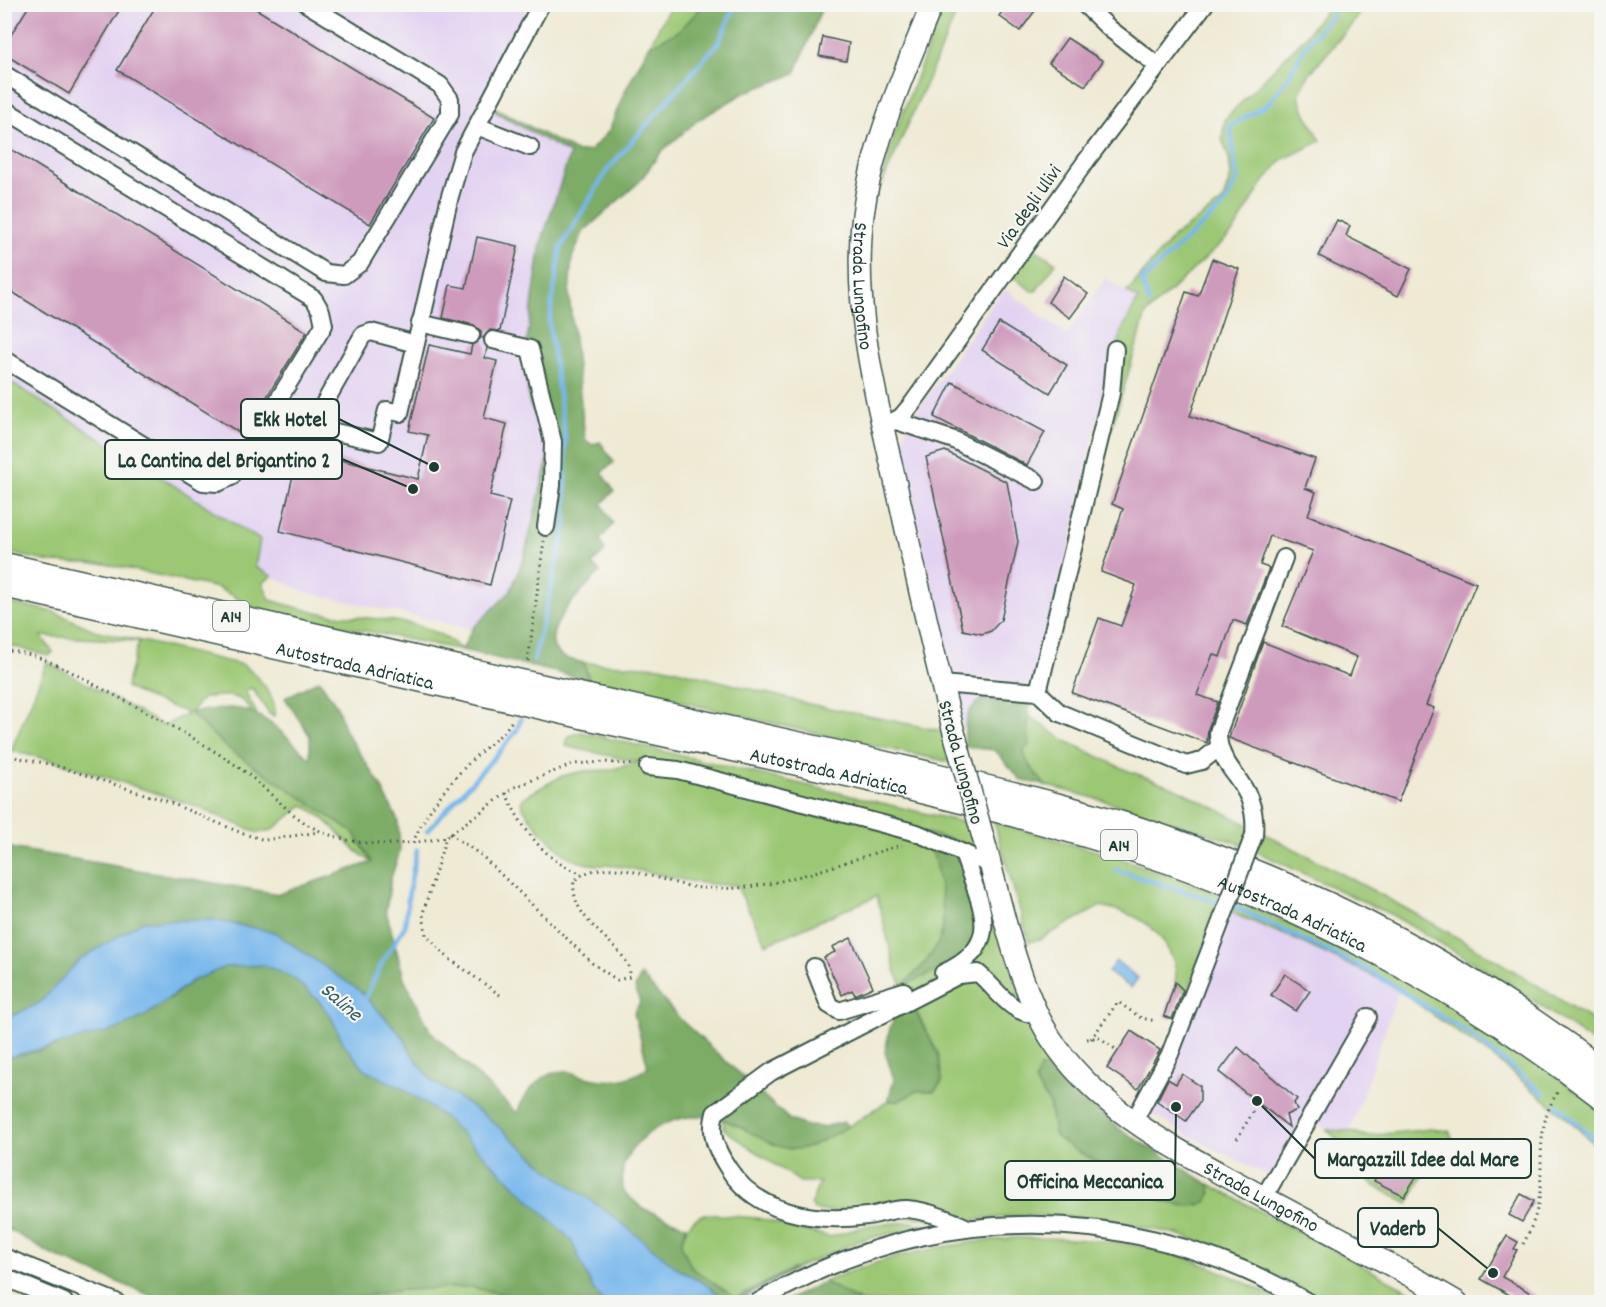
<svg xmlns="http://www.w3.org/2000/svg" width="1606" height="1307" viewBox="0 0 1606 1307" font-family="Dekko,sans-serif">
	<style>
		.built { fill: #e3d3f2 }
		.green { fill: #9cc875; stroke: #5e8254; stroke-width: 1.5; fill-rule: evenodd }
		.forest { fill: #7dac66; stroke: #4e744d; stroke-width: 1.5 }
		.water { fill: #78b7ec; stroke: #4c7a90; stroke-width: 1.5 }
		.lines { fill: none; stroke-linecap: round; stroke-linejoin: round }
		.stream { stroke: #78b7ec; stroke-width: 4.5 }
		.building { fill: #cf9bbd }
		.minor-casing { stroke: #3e574c; stroke-width: 20 }
		.major-casing { stroke: #3e574c; stroke-width: 24 }
		.highway-casing { stroke: #3e574c; stroke-width: 27 }
		.path { stroke: #3e574c; stroke-width: 3; stroke-dasharray: 1.5 4.5; stroke-linecap: butt }
		.minor { stroke: #fff; stroke-width: 16 }
		.major { stroke: #fff; stroke-width: 21 }
		.highway { stroke: #fff; stroke-width: 24 }
		.minor-bridge-casing { stroke: #3e574c; stroke-width: 20; stroke-linecap: butt }
		.major-bridge-casing { stroke: #3e574c; stroke-width: 24; stroke-linecap: butt }
		.highway-bridge-casing { stroke: #3e574c; stroke-width: 27; stroke-linecap: butt }
		.minor-bridge { stroke: #fff; stroke-width: 16 }
		.major-bridge { stroke: #fff; stroke-width: 21 }
		.highway-bridge { stroke: #fff; stroke-width: 24 }
		.labels { text-anchor: middle; stroke-width: 4.5; stroke-linejoin: round; paint-order: stroke }
		.shield { fill: #f6f6f2; stroke: #60746d; stroke-width: 1.5 }
		.shield-label { font-size: 18px; font-weight: bold; fill: #1f3d34 }
		.street-label { font-size: 20px; fill: #1f3d34; stroke: #f6f6f2 }
		.water-label { font-size: 21px; font-style: italic; fill: #355c62; stroke: #f6f6f2 }
		.leader { fill: none; stroke: #1f3d34; stroke-width: 2 }
		.callout-dot { fill: #1f3d34; stroke: #f6f6f2; stroke-width: 2 }
		.callout { fill: #f6f6f2; stroke: #1f3d34; stroke-width: 2 }
		.callout-label { font-size: 21px; text-anchor: middle; font-weight: bold; fill: #1f3d34 }
	</style>
	<rect width="100%" height="100%" fill="#f6f6f2"/>
	<filter id="ink" filterUnits="userSpaceOnUse"><feTurbulence type="fractalNoise" baseFrequency=".0167" numOctaves="2"/><feDisplacementMap in="SourceGraphic" scale="12" xChannelSelector="R" yChannelSelector="G"/><feConvolveMatrix kernelMatrix="1 2 1 2 8 2 1 2 1" color-interpolation-filters="sRGB"/></filter>
	<filter id="wash" filterUnits="userSpaceOnUse"><feTurbulence type="fractalNoise" baseFrequency=".008" numOctaves="4" result="noise"/><feDisplacementMap in="SourceGraphic" scale="24" xChannelSelector="R" yChannelSelector="G"/><feGaussianBlur stdDeviation="1.35" result="paint"/><feColorMatrix in="noise" values="0 0 0 0 0 0 0 0 0 0 0 0 0 0 0 0 0 1.4 0 .05"/><feComposite in="paint" operator="in"/></filter>
	<g filter="url(#wash)">
		<rect width="100%" height="100%" fill="#efead4"/>
		<g class="built">
			<polygon points="4,5 530,5 478,102 570,154 541,243 551,447 524,557 510,592 472,629 305,592 255,568 260,540 5,378"/>
			<polygon points="1105,278 1138,299 1112,354 1044,657 1019,702 981,701 973,705 963,729 902,450 905,433 913,417 1004,288 1067,335"/>
			<polygon points="1230,912 1351,965 1388,983 1398,992 1350,1131 1327,1130 1314,1121 1281,1182 1193,1138 1151,1113"/>
		</g>
		<g class="green">
			<polygon points="671,5 704,5 679,31 649,46"/>
			<polygon points="944,5 960,5 879,191 894,136"/>
			<polygon points="1329,5 1368,5 1308,76 1299,95 1306,114 1321,141 1282,160 1262,184 1234,231 1146,314 1077,543 1117,359 1120,334 1138,299 1127,292 1174,236 1222,202 1231,176 1229,158 1222,139 1225,119 1304,38"/>
			<polygon points="1032,247 1056,263 1036,291 1032,291 1012,276"/>
			<path d="M4 378 260 540 255 567 272 576 263 583 270 600C289 606 308 611 328 614 376 621 424 615 462 650L259 610 218 588 106 564 50 562 5 552Z"/>
			<path d="M5 602 54 612 94 630 243 665C257 675 279 698 274 716L270 715 252 688 245 691 259 718C251 714 251 711 246 704 235 692 217 696 203 698L190 713 226 747 354 833 372 862C344 846 332 819 303 805L272 830 258 833 190 804 59 762 11 751 47 662 164 726 188 713 143 696 126 687 139 641 41 636 53 652 49 656 12 646 5 647Z"/>
			<polygon points="584,663 665,667 809,704 943,731 955,763 827,736 589,680"/>
			<polygon points="1028,715 1064,740 1126,770 1173,787 1251,826 1244,845 1113,803 1045,785 1025,760 1024,747 1029,746"/>
			<path d="M581 732 970 824 1032 1031 1060 1070 1051 1067 1035 1082 1049 1103 1055 1136C1075 1152 1095 1159 1117 1171 1155 1192 1158 1207 1207 1202L1211 1194 1209 1184 1430 1302H1328L1224 1250 1177 1234 1101 1219 1025 1215 961 1221 814 1210 811 1203 820 1182H800L725 1130 722 1119 790 1149 810 1146 849 1126 888 1101H899L916 1091H934L942 1082 938 1053 896 973 877 896 766 944 736 885C696 886 661 874 623 867 606 864 584 867 569 857 555 848 527 818 521 803L524 797 562 776 584 771 610 770 638 762 565 746 569 736ZM926 833 978 931 904 984C918 971 934 956 941 937 948 915 936 854 926 833Z"/>
			<path d="M994 822 1117 857 1225 896 1187 994 1175 982C1178 970 1174 962 1169 951 1154 921 1131 913 1101 906L1040 939 1029 942Z"/>
			<path d="M1261 832C1378 891 1492 954 1601 1026V1048L1505 981 1392 915 1253 850Z"/>
			<polygon points="1235,899 1380,964 1468,1013 1601,1109 1601,1151 1568,1119 1494,1058 1388,983 1290,937 1230,912"/>
			<polygon points="1430,1129 1449,1131 1452,1137 1450,1145 1425,1144 1398,1148 1428,1166 1408,1204 1373,1185 1351,1163 1345,1147 1327,1130 1350,1131 1366,1136"/>
			<path d="M705 1214 757 1218 830 1237 869 1225 911 1222 928 1226 864 1239 799 1267 738 1302 692 1268 681 1245C686 1228 688 1221 705 1214Z"/>
			<path d="M1015 1238C1065 1238 1117 1239 1166 1252 1207 1263 1247 1283 1284 1302H861L824 1282C885 1255 949 1243 1015 1238Z"/>
			<polygon points="471,1287 538,1302 328,1302 402,1290"/>
		</g>
		<g class="forest">
			<path d="M704 5H823L795 74 744 93 698 120 661 152 639 182 583 232 572 258 569 294 585 439 592 445 600 442 614 462 602 472 614 491 602 504 613 524 600 540 605 551 592 564 600 572C585 587 528 640 565 658 571 660 578 661 584 663L589 680 462 650 472 629 510 592 524 557 551 447 529 402 525 355 541 243 570 154 494 111 496 108 576 152 590 151 609 131 623 95 649 46 679 31Z"/>
			<path d="M319 680 337 706 345 731 380 784 398 821 400 851 391 878 386 911 404 978 431 1032 517 1113C524 1094 540 1072 564 1071 569 1071 577 1075 582 1076 606 1083 627 1083 648 1067L634 1013 640 1002 635 988 641 975 682 1021 790 1120 807 1126 823 1127 844 1122 849 1126C833 1134 810 1151 791 1149 771 1148 744 1126 724 1120 687 1108 639 1127 624 1164 621 1171 623 1182 623 1191L642 1208 686 1226 681 1245 692 1268 736 1298 794 1268 735 1302H726L710 1287 678 1269 614 1217 555 1175 483 1114 432 1081 411 1053 404 1038 360 991 274 932 212 920 143 921 79 960 40 1003 5 1019 4 847 279 894 372 862 354 833 226 747 189 712C203 711 218 708 232 708 263 709 289 739 310 759V736L285 698Z"/>
			<path d="M981 700 1031 703 1028 715 1029 747 1024 748C1023 762 1037 774 1045 785L1021 780 995 750 965 747C964 730 964 710 981 700Z"/>
			<path d="M925 832 956 841C964 866 988 924 971 948 957 967 923 976 902 986 917 972 932 958 940 938 949 917 935 853 925 832Z"/>
			<polygon points="264,965 293,978 319,1001 331,1017 344,1044 366,1071 400,1087 443,1116 572,1240 592,1287 603,1302 538,1302 471,1287 402,1290 328,1302 166,1302 52,1255 5,1227 5,1058 48,1049 168,1000 192,981 225,967"/>
			<polygon points="911,1004 938,1053 942,1081 934,1091 916,1091 899,1101 888,1101 894,1079 885,1052 890,1028 896,1014"/>
			<path d="M1051 1067 1060 1070 1090 1103 1121 1130 1210 1185C1215 1215 1176 1206 1158 1199 1142 1192 1130 1178 1115 1170 1094 1160 1074 1151 1055 1136L1049 1103 1035 1082 1040 1068Z"/>
			<polygon points="824,1282 861,1302 783,1302"/>
		</g>
		<g class="water">
			<polygon points="212,920 274,932 360,991 404,1038 411,1053 432,1081 483,1114 555,1175 614,1217 678,1269 710,1287 726,1302 603,1302 592,1287 571,1240 443,1116 400,1087 366,1071 344,1044 331,1017 319,1001 293,978 264,965 225,967 192,981 145,1016 115,1030 5,1058 5,1019 40,1003 79,960 143,921"/>
			<polygon points="1116,961 1138,978 1131,988 1108,972"/>
		</g>
		<g class="lines">
			<g class="stream">
				<polyline points="1149,303 1142,280 1224,205 1237,180 1230,126 1268,104 1287,79 1305,47 1341,4"/>
				<polyline points="534,659 566,524 565,437 549,323 561,247 608,169 719,42 736,4"/>
				<polyline points="427,831 501,750 517,730 521,719"/>
				<polyline points="1116,870 1237,908 1373,973 1468,1033 1544,1094"/>
				<polyline points="364,1001 384,959 405,926 409,890 417,850"/>
				<polyline points="1557,1105 1602,1146"/>
			</g>
		</g>
		<g id="blocks">
			<g class="building">
				<polygon points="30,4 123,4 69,94 4,54 4,46"/>
				<polygon points="157,4 248,4 434,118 370,224 117,70"/>
				<polygon points="1007,4 1040,4 1020,31 999,16"/>
				<polygon points="823,37 849,43 846,61 819,56"/>
				<polygon points="1067,38 1103,61 1085,86 1049,63"/>
				<polygon points="4,145 307,332 243,435 4,287"/>
				<polygon points="1337,220 1350,226 1346,236 1411,269 1398,296 1319,256"/>
				<polygon points="477,237 518,246 500,331 490,330 483,338 487,348 485,358 497,361 484,418 507,424 490,496 510,501 490,585 280,531 299,450 418,479 428,435 409,431 429,345 470,354 472,345 481,338 481,331 474,325 443,318 450,285 466,288"/>
				<polygon points="1212,259 1239,269 1190,416 1315,459 1305,488 1316,492 1308,515 1476,583 1426,705 1434,708 1398,802 1229,738 1263,642 1350,676 1357,657 1282,626 1313,551 1270,536 1260,565 1269,568 1247,625 1233,620 1220,657 1213,654 1197,695 1218,702 1208,729 1207,743 1072,693 1099,618 1121,626 1136,585 1101,572 1123,509 1112,504 1186,292 1198,296"/>
				<polygon points="1064,276 1088,294 1070,318 1048,302"/>
				<polygon points="999,323 1067,365 1050,393 982,350"/>
				<polygon points="952,382 1045,432 1027,465 934,417"/>
				<polygon points="945,451 1007,482 1018,542 1001,620 991,631 982,634 963,630 926,457"/>
				<polygon points="851,938 873,987 855,995 852,990 842,995 824,957 835,952 832,947"/>
				<polygon points="1285,974 1310,991 1296,1011 1271,995"/>
				<polygon points="1175,982 1183,990 1172,1019 1164,1016"/>
				<polygon points="1131,1031 1160,1050 1138,1089 1107,1068"/>
				<polygon points="1238,1047 1297,1099 1294,1103 1297,1110 1286,1115 1289,1127 1219,1072"/>
				<polygon points="1182,1074 1200,1086 1200,1101 1186,1121 1157,1101 1168,1079 1176,1084"/>
				<polygon points="1389,1151 1422,1168 1404,1196 1374,1181"/>
				<polygon points="1521,1194 1534,1201 1522,1222 1509,1215"/>
				<polygon points="1507,1236 1518,1242 1514,1249 1517,1250 1502,1277 1547,1302 1512,1302 1515,1298 1481,1279"/>
			</g>
		</g>
	</g>
	<g filter="url(#ink)">
		<use href="#blocks" fill-opacity="0" stroke="#3e574c" stroke-width="1.5"/>
		<g class="lines">
			<g class="minor-casing">
				<g id="minor">
					<polyline points="1084,4 1110,29 1158,66"/>
					<polyline points="4,74 326,273 344,275 360,263 450,114 450,99 440,85 307,4"/>
					<polyline points="4,109 314,299 321,311 324,325 231,477 218,483 203,482 4,359"/>
					<polyline points="477,126 530,147"/>
					<polyline points="420,323 471,335"/>
					<polyline points="493,340 530,349 553,442 552,485 546,527"/>
					<polyline points="416,344 371,332 363,335 316,418 318,428 379,442 387,410 400,413 450,196 463,152 541,4"/>
					<polyline points="896,421 954,440 1036,481"/>
					<polyline points="883,427 901,417 912,404 1086,161 1205,4"/>
					<polyline points="941,684 1038,692 1060,713 1186,765 1202,761 1217,749"/>
					<polyline points="1038,692 1111,393 1115,349"/>
					<polyline points="648,767 678,770 917,833 991,865"/>
					<path d="M1254 835C1259 780 1217 773 1218 732L1284 558"/>
					<polyline points="814,967 829,1005 839,1011 904,991"/>
					<path d="M943 973C1007 944 980 906 963 853"/>
					<polyline points="1134,1121 1170,1054 1222,919"/>
					<polyline points="1264,1197 1368,1017"/>
					<path d="M968 1228C948 1219 929 1211 907 1209 894 1208 879 1215 867 1216 816 1223 757 1214 728 1168 716 1149 709 1135 715 1113L771 1072 959 975 978 973C998 990 1010 1014 1038 1015"/>
					<polyline points="4,1257 116,1302"/>
					<polyline points="4,1277 64,1302"/>
					<path d="M758 1302C935 1198 1130 1200 1308 1302"/>
				</g>
			</g>
			<g class="major-casing">
				<g id="major">
					<path id="s1" d="M932 4C905 72 872 142 863 215 851 311 879 409 900 502 917 580 934 658 955 736"/>
					<path id="s2" d="M986 848C1001 904 1019 989 1050 1037 1097 1111 1180 1151 1254 1192 1322 1229 1390 1263 1457 1302"/>
				</g>
			</g>
			<g class="highway-casing">
				<g id="highway">
					<polyline points="4,565 458,668"/>
					<path id="s3" d="M4 585 454 687"/>
					<path d="M588 697C701 722 813 747 925 773 1010 793 1096 813 1179 843 1329 897 1475 973 1602 1071"/>
					<path id="s4" d="M586 717C768 758 954 792 1132 849 1301 903 1462 988 1602 1097"/>
				</g>
			</g>
			<g class="path">
				<path d="M4 651C36 651 70 671 97 686 143 710 189 734 231 762 256 778 275 800 298 818 339 849 398 848 446 837"/>
				<polyline points="528,661 544,541"/>
				<polyline points="4,755 54,765 166,801 244,834 265,840 319,832"/>
				<path d="M506 793C520 826 546 863 581 873"/>
				<path d="M450 834 481 855 592 963 617 980 630 977C632 945 569 926 574 881 606 851 664 885 701 888 770 894 836 863 902 845"/>
				<path d="M413 843C424 814 448 784 470 762 485 746 502 738 513 719"/>
				<polyline points="500,995 448,958 426,935 423,913 446,837 515,787 573,764 605,762 634,765"/>
				<polyline points="1087,1039 1099,1037 1118,1051"/>
				<polyline points="1091,1039 1118,1002 1141,1018 1156,1021"/>
				<polyline points="1594,1042 1602,1032"/>
				<polyline points="1237,1139 1254,1110"/>
				<path d="M1523 1244C1532 1228 1538 1211 1540 1192 1543 1155 1536 1121 1560 1089"/>
				<polyline points="397,1302 447,1299 483,1302"/>
			</g>
			<use href="#minor" class="minor"/>
			<use href="#major" class="major"/>
			<use href="#highway" class="highway"/>
			<g class="minor-bridge-casing">
				<polyline id="minor-bridge" points="1222,919 1254,835"/>
			</g>
			<g class="major-bridge-casing">
				<polyline id="major-bridge" points="955,736 986,848"/>
			</g>
			<g class="highway-bridge-casing">
				<g id="highway-bridge">
					<polyline points="458,668 588,697"/>
					<polyline points="454,687 586,717"/>
				</g>
			</g>
			<use href="#minor-bridge" class="minor-bridge"/>
			<use href="#major-bridge" class="major-bridge"/>
			<use href="#highway-bridge" class="highway-bridge"/>
		</g>
	</g>
	<g class="labels">
		<g class="shield">
			<rect x="213" y="601" width="36" height="30" rx="4.5"/>
			<rect x="1101" y="830" width="36" height="30" rx="4.5"/>
		</g>
		<g class="shield-label">
			<text x="231" y="622">A14</text>
			<text x="1119" y="851">A14</text>
		</g>
		<g class="street-label">
			<text transform="translate(1028 206) rotate(-55)" y="7">Via degli Ulivi</text>
			<text dy="7" stroke="none"><textPath href="#s1" startOffset="294">Strada Lungofino</textPath></text>
			<text dy="7" stroke="none"><textPath href="#s3" startOffset="360">Autostrada Adriatica</textPath></text>
			<text transform="translate(962 762) rotate(75)" y="7">Strada Lungofino</text>
			<text dy="7" stroke="none"><textPath href="#s4" startOffset="249">Autostrada Adriatica</textPath></text>
			<text dy="7" stroke="none"><textPath href="#s4" startOffset="735">Autostrada Adriatica</textPath></text>
			<text dy="7" stroke="none"><textPath href="#s2" startOffset="468">Strada Lungofino</textPath></text>
		</g>
		<g class="water-label">
			<text transform="translate(342 1001) rotate(41)" y="7">Saline</text>
		</g>
	</g>
	<path class="leader" d="M434 467L339 419M413 489L342 459M1257 1101L1315 1159M1176 1107L1175 1180M1493 1273L1438 1228"/>
	<g class="callout-dot">
		<circle cx="434" cy="467" r="6"/>
		<circle cx="413" cy="489" r="6"/>
		<circle cx="1257" cy="1101" r="6"/>
		<circle cx="1176" cy="1107" r="6"/>
		<circle cx="1493" cy="1273" r="6"/>
	</g>
	<g class="callout">
		<rect x="241" y="399" width="98" height="39" rx="6"/>
		<rect x="105" y="440" width="237" height="39" rx="6"/>
		<rect x="1315" y="1139" width="216" height="39" rx="6"/>
		<rect x="1005" y="1161" width="170" height="39" rx="6"/>
		<rect x="1358" y="1208" width="80" height="39" rx="6"/>
	</g>
	<g class="callout-label">
		<text x="290" y="426">Ekk Hotel</text>
		<text x="224" y="467">La Cantina del Brigantino 2</text>
		<text x="1423" y="1166">Margazzill Idee dal Mare</text>
		<text x="1090" y="1188">Officina Meccanica</text>
		<text x="1398" y="1235">Vaderb</text>
	</g>
	<rect width="1606" height="1307" fill="none" stroke="#f6f6f2" stroke-width="24"/>
</svg>
